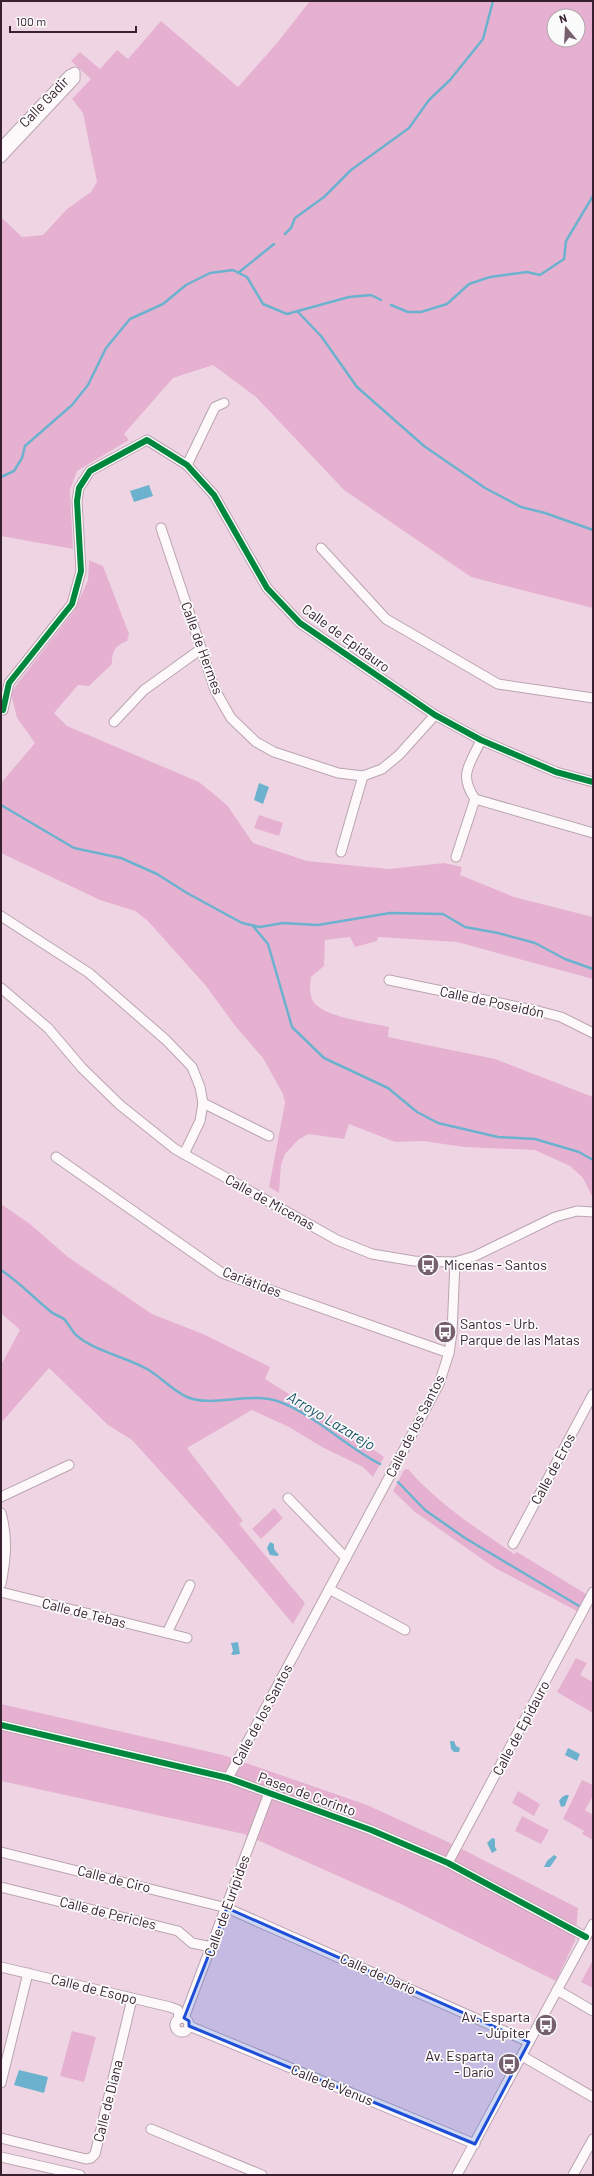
<svg xmlns="http://www.w3.org/2000/svg" width="594" height="2176" viewBox="0 0 594 2176" font-family="Barlow,sans-serif">
	<style>
		.green { fill: #e6b1d1; fill-rule: evenodd }
		.water { fill: #6cb2ce }
		.lines { fill: none; stroke-linecap: round; stroke-linejoin: round }
		.stream { stroke: #6cb2ce; stroke-width: 2.5 }
		.street-casing { stroke: #baa4b0; stroke-width: 11 }
		.street { stroke: #fdf9fb; stroke-width: 9 }
		.cycleway-casing { stroke: #fbfbfb; stroke-width: 8 }
		.cycleway { stroke: #00873e; stroke-width: 6 }
		.marked { fill: #1d4ed8; fill-opacity: 0.2; stroke: #1d4ed8; stroke-width: 3; stroke-linejoin: round }
		.labels { text-anchor: middle; stroke-width: 3.5; stroke-linejoin: round; paint-order: stroke }
		.street-label { font-size: 14px; fill: #37212e; stroke: #fbfbfb }
		.poi-label { font-size: 14px; fill: #37212e; stroke: #fbfbfb; text-anchor: start }
		.water-label { font-size: 15px; font-style: italic; fill: #155164; stroke: #fbfbfb }
	</style>
	<rect width="100%" height="100%" fill="#efd5e4"/>
	<g class="green">
		<path d="M310 1H593V608L471 577 344 490 256 397 213 365 173 378 124 434 129 440 77 471 70 490 73 549 1 536V217L22 237 43 235 67 209 91 192 97 182 83 113 72 99 91 79 71 61 80 52 100 69 117 50 128 59 161 21 238 87 277 43ZM554 16H578V40H554Z"/>
		<path d="M89 560 103 566 129 634 127 641C115 646 112 651 112 664L89 686 78 685 54 713 67 726 199 782 227 805 253 843 307 861 389 869 444 863 462 867 460 875 514 897 593 917V979L457 942 378 937 377 941 355 947 350 937 325 940 324 966 311 977C310 985 309 994 313 1001 322 1017 372 1023 389 1027L388 1037 495 1059 593 1097V1198L583 1178 570 1166 535 1150 464 1147 423 1141 395 1142 349 1124 344 1139 308 1134 298 1140 285 1154 281 1165 279 1193 269 1187 285 1103 283 1094 263 1058 236 1027 206 986 148 921 135 911 100 900 1 853V783L35 743 17 718 11 694 17 684 74 611 88 580Z"/>
		<polygon points="259,815 283,823 279,836 254,828"/>
		<polygon points="1,1204 30,1224 68,1257 152,1314 203,1334 270,1367 265,1379 332,1421 384,1457 373,1477 363,1467 322,1447 289,1427 252,1410 187,1448 243,1521 239,1524 305,1603 293,1624 219,1536 132,1440 108,1425 49,1368 1,1423 1,1365 20,1330 1,1313"/>
		<path d="M408 1469C438 1504 478 1529 514 1554L517 1552 586 1594 577 1611 495 1568 415 1512 393 1491 404 1470Z"/>
		<polygon points="274,1508 283,1518 261,1539 252,1529"/>
		<polygon points="576,1658 587,1663 580,1675 593,1682 593,1713 557,1692"/>
		<polygon points="1,1704 223,1755 367,1805 448,1842 578,1908 575,1941 556,1981 401,1904 244,1834 1,1781"/>
		<polygon points="582,1780 593,1785 593,1796 585,1810 593,1815 593,1840 582,1834 584,1831 563,1819"/>
		<polygon points="518,1791 540,1804 534,1816 512,1803"/>
		<polygon points="522,1816 549,1830 541,1844 515,1831"/>
		<polygon points="593,1960 593,1988 581,1982"/>
		<polygon points="72,2031 96,2037 84,2082 60,2076"/>
	</g>
	<g class="water">
		<polygon points="149,485 153,496 134,502 130,491"/>
		<polygon points="259,783 269,787 263,804 254,800"/>
		<polygon points="270,1542 274,1544 274,1549 279,1555 277,1556 270,1555 267,1548"/>
		<polygon points="238,1642 240,1654 233,1655 231,1654 233,1651 231,1643"/>
		<polygon points="450,1741 454,1741 456,1746 460,1748 459,1752 454,1752 451,1749"/>
		<polygon points="568,1748 580,1754 577,1761 565,1755"/>
		<polygon points="566,1795 569,1795 565,1806 561,1807 559,1801 562,1797"/>
		<polygon points="492,1838 495,1839 495,1847 497,1850 492,1853 487,1843"/>
		<polygon points="554,1855 557,1857 550,1867 544,1867 547,1861"/>
		<polygon points="19,2070 48,2077 44,2093 14,2085"/>
	</g>
	<g class="lines">
		<g class="stream">
			<polyline points="285,234 291,228 295,218 324,197 351,170 409,128 429,100 450,80 483,39 493,1"/>
			<polyline points="238,273 274,244"/>
			<polyline points="391,305 408,312 421,312 447,304 469,284 490,277 527,272 540,275 564,259 566,241 593,196"/>
			<polyline points="298,312 321,336 357,387 424,446 485,488 521,507 545,513 593,530"/>
			<polyline points="1,477 14,471 22,458 25,446 72,405 88,385 106,348 130,319 163,304 186,285 210,273 233,270 247,277 263,304 287,314 349,297 371,295 381,300"/>
			<polyline points="1,805 74,848 121,858 157,874 187,893 242,923 260,927 283,923 318,925 390,913 443,914 465,927 498,933 535,943 565,959 593,969"/>
			<polyline points="253,926 268,944 292,1027 324,1058 388,1088 417,1112 438,1123 498,1137 535,1139 579,1152 593,1160"/>
			<path d="M1 1270C19 1282 33 1297 50 1311 54 1315 61 1316 65 1320 69 1325 72 1331 76 1335 94 1351 126 1357 147 1369 161 1377 172 1390 187 1397 213 1408 250 1391 280 1402 313 1414 347 1447 380 1464"/>
			<polyline points="398,1482 425,1510 465,1538 579,1606"/>
			<polyline points="593,1622 593,1623"/>
		</g>
		<g class="street-casing">
			<g id="street">
				<polyline points="1,147 69,75 75,72 75,79 1,158"/>
				<polyline points="187,465 215,407 224,403"/>
				<polyline points="161,528 215,690 231,718 256,742 274,752 338,773 363,776 382,769 399,755 435,715"/>
				<polyline points="321,548 386,619 498,684 593,698"/>
				<polyline points="3,710 9,683 72,604 81,571 77,501 79,488 90,471 147,440 187,465 214,495 267,588 300,623 435,715 481,740 556,772 593,782"/>
				<polyline points="114,722 144,690 201,649"/>
				<path d="M481 740C470 765 458 774 475 799L593 833"/>
				<polyline points="341,852 363,776"/>
				<polyline points="456,857 475,799"/>
				<polyline points="1,916 89,973 166,1040 192,1067 200,1087 203,1103 200,1121 184,1154"/>
				<polyline points="389,980 538,1011 561,1017 593,1033"/>
				<polyline points="1,988 48,1028 82,1068 120,1105 175,1149 337,1240 372,1254 414,1261 455,1262 475,1256 555,1217 577,1211 593,1212"/>
				<polyline points="203,1103 269,1136"/>
				<polyline points="56,1157 222,1273 449,1353"/>
				<polyline points="1,1497 69,1465"/>
				<polyline points="288,1498 346,1558"/>
				<path d="M1 1513C8 1538 6 1559 1 1584"/>
				<polyline points="513,1544 593,1394"/>
				<polyline points="329,1589 405,1630"/>
				<polyline points="1,1592 187,1638"/>
				<polyline points="167,1633 190,1585"/>
				<polyline points="1,1725 228,1778 371,1830 448,1863 586,1937"/>
				<polyline points="228,1778 439,1384 449,1353 452,1333 455,1262"/>
				<polyline points="1,1852 227,1908 529,2042"/>
				<polyline points="448,1863 593,1592"/>
				<polyline points="1,1887 178,1931 192,1943 211,1947"/>
				<polyline points="1,1967 170,2007 178,2010 179,2019"/>
				<polyline points="557,1990 593,2011"/>
				<polyline points="184,2018 269,1793"/>
				<circle cx="182" cy="2025" r="7"/>
				<polyline points="189,2026 475,2144"/>
				<polyline points="522,2056 593,2097"/>
				<polyline points="1,2083 28,1973"/>
				<polyline points="151,2129 262,2175"/>
				<polyline points="1,2138 86,2159 91,2158 95,2154 132,1999"/>
				<polyline points="1,2157 80,2175"/>
				<polyline points="457,2175 593,1924"/>
				<polyline points="573,2175 593,2139"/>
			</g>
		</g>
		<use href="#street" class="street"/>
		<g class="cycleway-casing">
			<g id="cycleway">
				<polyline points="3,710 9,683 72,604 81,571 77,501 79,488 90,471 147,440 187,465 214,495 267,588 300,623 435,715 481,740 556,772 593,782"/>
				<polyline points="1,1725 228,1778 371,1830 448,1863 586,1937"/>
			</g>
		</g>
		<use href="#cycleway" class="cycleway"/>
	</g>
	<path class="marked" d="M227 1908 529 2042 475 2144 189 2026V2021L184 2018Z"/>
	<defs>
		<g id="bus-disc" transform="scale(1.15)"><circle r="9.5" fill="#77606e" stroke="#fbfbfb"/><path d="M-5-6H5V4H4V6H2V4H-2V6H-4V4H-5ZM-3.5-4V0h7V-4ZM-3.5 1.2v1.5H-2V1.2ZM2 1.2v1.5H3.5V1.2Z" fill="#fff"/></g>
	</defs>
	<g fill-rule="evenodd">
		<use href="#bus-disc" x="428" y="1265"/>
		<use href="#bus-disc" x="445" y="1332"/>
		<use href="#bus-disc" x="546" y="2025"/>
		<use href="#bus-disc" x="509" y="2064"/>
	</g>
	<g class="labels">
		<g class="street-label">
			<text transform="translate(44 102) rotate(-46)" y="5">Calle Gadir</text>
			<text transform="translate(346 638) rotate(36)" y="5">Calle de Epidauro</text>
			<text transform="translate(202 648) rotate(70)" y="5">Calle de Hermes</text>
			<text transform="translate(492 1002) rotate(12)" y="5">Calle de Poseidón</text>
			<text transform="translate(270 1202) rotate(29)" y="5">Calle de Micenas</text>
			<text transform="translate(252 1282) rotate(21)" y="5">Cariátides</text>
			<text transform="translate(415 1426) rotate(-63)" y="5">Calle de los Santos</text>
			<text transform="translate(553 1469) rotate(-62)" y="5">Calle de Eros</text>
			<text transform="translate(84 1613) rotate(14)" y="5">Calle de Tebas</text>
			<text transform="translate(262 1715) rotate(-62)" y="5">Calle de los Santos</text>
			<text transform="translate(521 1728) rotate(-62)" y="5">Calle de Epidauro</text>
			<text transform="translate(307 1794) rotate(20)" y="5">Paseo de Corinto</text>
			<text transform="translate(114 1879) rotate(14)" y="5">Calle de Ciro</text>
			<text transform="translate(227 1906) rotate(-70)" y="5">Calle de Eurípides</text>
			<text transform="translate(108 1913) rotate(14)" y="5">Calle de Pericles</text>
			<text transform="translate(378 1974) rotate(24)" y="5">Calle de Darío</text>
			<text transform="translate(94 1989) rotate(14)" y="5">Calle de Esopo</text>
			<text transform="translate(332 2085) rotate(22)" y="5">Calle de Venus</text>
			<text transform="translate(108 2101) rotate(-76)" y="5">Calle de Diana</text>
		</g>
		<g class="poi-label">
			<text x="444" y="1270">Micenas - Santos</text>
			<text x="460" y="1329">Santos - Urb.<tspan x="460" dy="16">Parque de las Matas</tspan></text>
			<text x="530" y="2022" text-anchor="end">Av. Esparta<tspan x="530" dy="16">- Júpiter</tspan></text>
			<text x="494" y="2061" text-anchor="end">Av. Esparta<tspan x="494" dy="16">- Darío</tspan></text>
		</g>
		<g class="water-label">
			<text transform="translate(331 1421) rotate(31)" y="5">Arroyo Lazarejo</text>
		</g>
	</g>
	<rect width="594" height="2176" fill="none" stroke="#37212e" stroke-width="4"/>
	<g transform="translate(566 28) rotate(342)"><circle r="19" fill="#fbfbfb" stroke="#ada4a9"/>
	<path d="M0-3L7 15L0 10L-7 15Z" fill="#77606e"/>
	<text y="-6" font-size="11" font-weight="bold" text-anchor="middle" fill="#37212e">N</text>
	</g>
	<path d="M10 26v6h126v-6" fill="none" stroke="#37212e" stroke-width="2"/>
	<text x="16" y="26" font-size="12" fill="#37212e" stroke="#fbfbfb" stroke-width="3" paint-order="stroke">100 m</text>
</svg>
